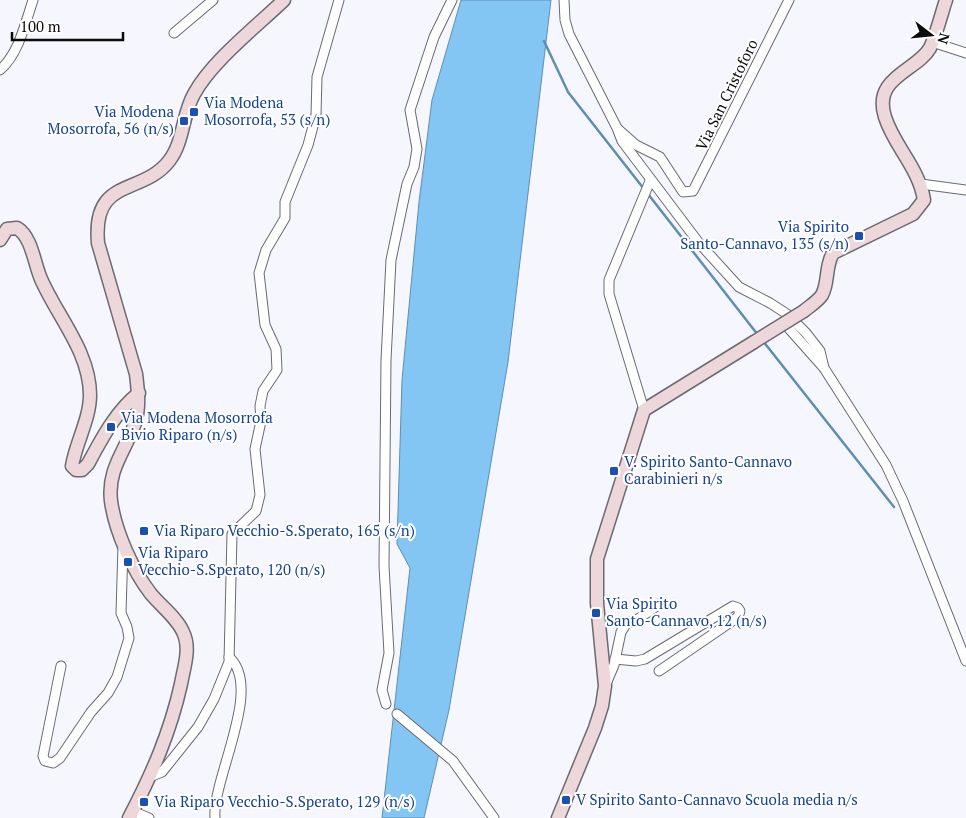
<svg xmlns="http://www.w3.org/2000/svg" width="966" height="818" viewBox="0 0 966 818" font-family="'PT Serif',serif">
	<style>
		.water { fill: #83c6f4; stroke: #5f8eaf }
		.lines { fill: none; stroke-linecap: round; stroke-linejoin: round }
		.stream { stroke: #5f8eaf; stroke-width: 2.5 }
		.street-casing { stroke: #6a6a72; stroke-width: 11 }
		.secondary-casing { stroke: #6a6a72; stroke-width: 15 }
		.street { stroke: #fff; stroke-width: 9 }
		.secondary { stroke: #eed7db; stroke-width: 12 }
		.secondary-bridge-casing { stroke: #6a6a72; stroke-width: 15; stroke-linecap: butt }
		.secondary-bridge { stroke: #eed7db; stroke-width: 12 }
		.transit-dot { fill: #1a4fb4; stroke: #fff; stroke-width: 2 }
		.labels { text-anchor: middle; stroke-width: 4; stroke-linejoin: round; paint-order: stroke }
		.street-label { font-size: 15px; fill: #0b0b0e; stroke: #fff }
		.transit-label { font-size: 15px; fill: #164399; stroke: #fff; text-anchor: start }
	</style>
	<rect width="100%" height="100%" fill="#f6f6fe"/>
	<polygon class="water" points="461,0 551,0 508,362 449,710 424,818 382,818 410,568 397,544 402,380 419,202 432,100"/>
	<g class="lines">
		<g class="stream">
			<polyline points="544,41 568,92 644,189"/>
			<polyline points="648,194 758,335"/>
			<polyline points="763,341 894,507"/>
		</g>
		<g class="street-casing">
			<g id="street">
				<polyline points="564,0 565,20 569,34 617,128 622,141 699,243 739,287 770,303 787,314 806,333 820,351 824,368"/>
				<polyline points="174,33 213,0"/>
				<polyline points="932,42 966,53"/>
				<path d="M0 70C19 53 25 24 33 0"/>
				<polyline points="618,129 636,145 660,157 683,192 693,191 789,0"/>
				<polyline points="921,184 966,190"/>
				<polyline points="784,323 824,368 886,465 903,501 966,661"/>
				<polyline points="644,410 609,294 609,280 650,181"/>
				<polyline points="615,659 636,661 645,659 733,606 738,608 740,611 738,617 659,671"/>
				<polyline points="61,666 43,756 45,761 53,763 60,758 91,712 108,693 117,677 129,638 127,627 121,613 123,546"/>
				<polyline points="606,684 614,665 621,632 626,624 638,619 661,603"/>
				<polyline points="386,704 382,690 389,653 384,566 386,360 391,260 407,184 414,167 417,149 410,110 434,37 452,0"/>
				<polyline points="397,714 453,761 494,818"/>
				<polyline points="152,776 162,772 198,727 214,699 229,662 232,534 256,511 260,495 255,449 261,421 260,406 263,391 277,370 276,349 265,325 259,273 266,250 285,218 285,202 308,145 316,115 317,77 339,0"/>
				<polyline points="132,811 149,818"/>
				<path d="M215 818C212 778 264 688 229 657"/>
			</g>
		</g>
		<g class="secondary-casing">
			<g id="secondary">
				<path d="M0 240 7 229 17 228C32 237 34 263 41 279 57 316 90 352 90 395 90 419 76 442 72 466L76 470H82L88 464C102 438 116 411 139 393"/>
				<path d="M804 311C810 306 818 301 822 295 829 282 825 266 833 253L913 214 924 200C919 168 894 146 885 117 872 77 917 71 930 48 937 33 941 15 946 0"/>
				<path d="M129 818C152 774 170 733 181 684 184 667 191 648 183 632 177 618 161 606 151 594 133 571 115 531 111 501 107 469 126 450 135 423 140 407 138 390 136 374L98 243C92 176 142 196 169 161 184 142 182 115 194 94 212 61 256 27 284 0"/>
				<polyline points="558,818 595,728 602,706 605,686 597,603 597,559 644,410 754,342"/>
			</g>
		</g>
		<use href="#street" class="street"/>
		<use href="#secondary" class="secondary"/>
		<g class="secondary-bridge-casing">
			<polyline id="secondary-bridge" points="754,342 804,311"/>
		</g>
		<use href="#secondary-bridge" class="secondary-bridge"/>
	</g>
	<g class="transit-dot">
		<rect x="189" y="107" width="10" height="10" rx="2.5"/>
		<rect x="179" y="116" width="10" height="10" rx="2.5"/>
		<rect x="854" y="231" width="10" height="10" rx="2.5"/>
		<rect x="106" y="422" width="10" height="10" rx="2.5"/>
		<rect x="609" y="466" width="10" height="10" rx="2.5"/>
		<rect x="139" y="526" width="10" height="10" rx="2.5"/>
		<rect x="123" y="557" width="10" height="10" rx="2.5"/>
		<rect x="591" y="608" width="10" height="10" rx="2.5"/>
		<rect x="561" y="795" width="10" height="10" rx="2.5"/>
		<rect x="139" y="797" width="10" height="10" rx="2.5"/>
	</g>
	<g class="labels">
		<g class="street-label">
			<text transform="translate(727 95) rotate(-64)" y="5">Via San Cristoforo</text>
		</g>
		<g class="transit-label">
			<text x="204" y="108">Via Modena<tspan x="204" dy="17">Mosorrofa, 53 (s/n)</tspan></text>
			<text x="174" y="117" text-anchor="end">Via Modena<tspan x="174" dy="17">Mosorrofa, 56 (n/s)</tspan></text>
			<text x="849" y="232" text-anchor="end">Via Spirito<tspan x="849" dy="17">Santo-Cannavo, 135 (s/n)</tspan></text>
			<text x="121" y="423">Via Modena Mosorrofa<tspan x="121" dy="17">Bivio Riparo (n/s)</tspan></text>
			<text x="624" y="467">V. Spirito Santo-Cannavo<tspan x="624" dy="17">Carabinieri n/s</tspan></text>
			<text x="154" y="536">Via Riparo Vecchio-S.Sperato, 165 (s/n)</text>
			<text x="138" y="558">Via Riparo<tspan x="138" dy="17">Vecchio-S.Sperato, 120 (n/s)</tspan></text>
			<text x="606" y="609">Via Spirito<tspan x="606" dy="17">Santo-Cannavo, 12 (n/s)</tspan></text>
			<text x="576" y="805">V Spirito Santo-Cannavo Scuola media n/s</text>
			<text x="154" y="807">Via Riparo Vecchio-S.Sperato, 129 (n/s)</text>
		</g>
	</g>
	<g transform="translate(931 35) rotate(106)" stroke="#ffffff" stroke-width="4" paint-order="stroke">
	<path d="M0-4L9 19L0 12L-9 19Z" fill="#0b0b0e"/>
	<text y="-8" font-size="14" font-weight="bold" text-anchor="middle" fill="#0b0b0e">N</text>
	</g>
	<path d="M12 32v8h111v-8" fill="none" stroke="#0b0b0e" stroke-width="2.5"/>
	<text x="20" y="32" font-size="15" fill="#0b0b0e" stroke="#ffffff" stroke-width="4" paint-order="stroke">100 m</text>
</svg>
